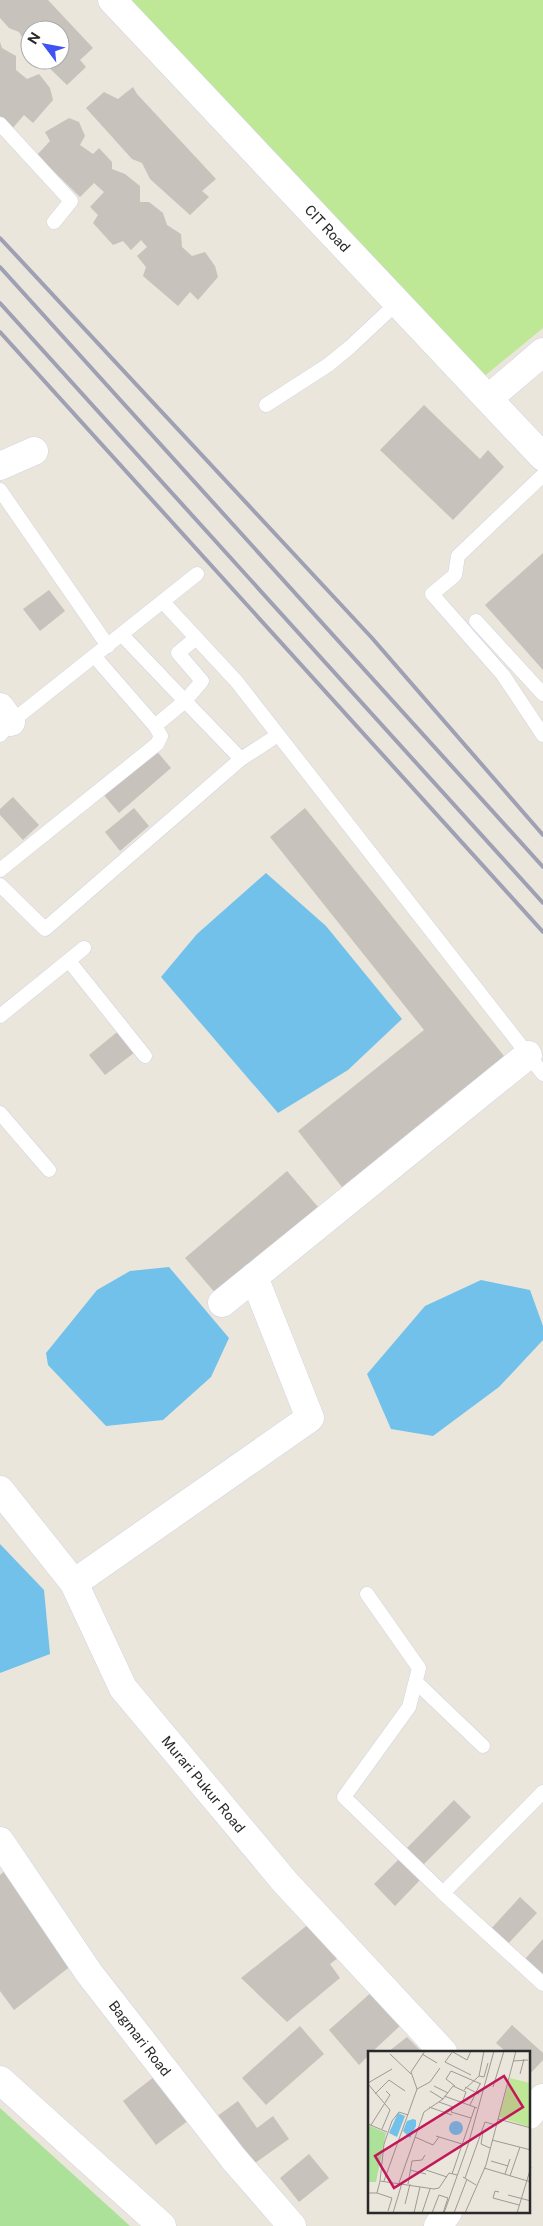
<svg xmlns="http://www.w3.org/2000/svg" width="543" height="2226" viewBox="0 0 543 2226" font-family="'Public Sans',sans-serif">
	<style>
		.green { fill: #ace199 }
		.pitch { fill: #bee895 }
		.water { fill: #71c1eb }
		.building { fill: #c7c2bb }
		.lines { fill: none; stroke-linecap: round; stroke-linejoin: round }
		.service-casing { stroke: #d1d3e2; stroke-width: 15 }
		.minor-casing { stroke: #d1d3e2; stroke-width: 29 }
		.tertiary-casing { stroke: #d1d3e2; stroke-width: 29 }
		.service { stroke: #fff; stroke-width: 14 }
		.minor { stroke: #fff; stroke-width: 28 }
		.tertiary { stroke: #fff; stroke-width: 28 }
		.rail { stroke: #9fa0b3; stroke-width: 4 }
		.labels { text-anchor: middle; stroke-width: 4.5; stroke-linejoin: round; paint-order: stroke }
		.street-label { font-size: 14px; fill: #292929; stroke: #fff }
		.inset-road { fill: none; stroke: #9d9a94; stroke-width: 1 }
		.view { fill: #c2185b; fill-opacity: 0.15; stroke: #c2185b; stroke-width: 2.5 }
		.inset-edge { fill: none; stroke: #292929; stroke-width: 2.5 }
	</style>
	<rect width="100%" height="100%" fill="#ebe6dc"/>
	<polygon class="green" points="0,2108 130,2226 0,2226"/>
	<polygon class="pitch" points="128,0 543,0 543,328 482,378"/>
	<g class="water">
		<polygon points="266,873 326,926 402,1019 348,1070 278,1113 161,977 197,934"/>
		<polygon points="169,1267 229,1338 211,1377 163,1420 106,1426 48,1365 46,1353 97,1290 130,1271"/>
		<polygon points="481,1280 530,1290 543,1326 543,1340 499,1387 433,1436 391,1429 367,1374 425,1306"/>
		<polygon points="0,1544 44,1590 50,1654 0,1673"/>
	</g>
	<g class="building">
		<polygon points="0,0 48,0 93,48 80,60 86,67 67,85 41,60 60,60 60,30 30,30 30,51 19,32 9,28 0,18"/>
		<polygon points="0,42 2,48 16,56 16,70 27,79 39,74 50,88 53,100 33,123 24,115 12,129 0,118"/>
		<polygon points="133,87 137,94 216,179 202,191 209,197 190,215 150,179 142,163 132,159 86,108 104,92 118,99"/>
		<polygon points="69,118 79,122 85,136 80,145 93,154 99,148 112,162 112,169 125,174 140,186 140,202 149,202 163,213 167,225 181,234 182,247 192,256 205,252 215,266 218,277 198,300 190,292 178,306 143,276 146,267 137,256 147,247 141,240 131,250 123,241 113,245 93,223 98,215 90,207 104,192 94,183 80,197 37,155 50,141 45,132"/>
		<polygon points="424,405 480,459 488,450 504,467 453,520 380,450"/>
		<polygon points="543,553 543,670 485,605"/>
		<polygon points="49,590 65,611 40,631 23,609"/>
		<polygon points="154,748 171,768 119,813 103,794"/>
		<polygon points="13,797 39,825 23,840 0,815 0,809"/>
		<polygon points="134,808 149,826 120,851 105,832"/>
		<polygon points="305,808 504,1056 342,1187 298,1131 424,1030 270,837"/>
		<polygon points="122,1028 139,1049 105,1075 89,1055"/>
		<polygon points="287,1171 319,1208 217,1295 185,1258"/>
		<polygon points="454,1800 471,1817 422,1866 405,1850"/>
		<polygon points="401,1857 422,1878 395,1906 374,1884"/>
		<polygon points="6,1870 76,1962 14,2010 0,1991 0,1875"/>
		<polygon points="520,1897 537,1913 506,1946 489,1931"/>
		<polygon points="310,1923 343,1954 330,1964 340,1978 287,2022 241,1978"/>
		<polygon points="543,1939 543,1976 525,1959"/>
		<polygon points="374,1990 402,2024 372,2052 369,2052 369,2055 359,2065 329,2030"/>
		<polygon points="512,2025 543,2053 543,2060 529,2075 529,2052 506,2052 496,2043"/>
		<polygon points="300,2026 324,2054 266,2105 242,2078"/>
		<polygon points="407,2037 422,2052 388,2052"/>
		<polygon points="159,2073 193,2117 156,2145 123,2101"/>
		<polygon points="238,2101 257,2128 273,2116 289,2139 251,2166 216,2117"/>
		<polygon points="309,2154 329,2178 299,2202 280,2178"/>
	</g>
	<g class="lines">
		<g class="service-casing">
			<g id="service">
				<polyline points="0,124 71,201 54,222"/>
				<polyline points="266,405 328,365 350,347 397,303"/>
				<polyline points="543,475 458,556 455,575 432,594 503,675 543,735"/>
				<polyline points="0,490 108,646"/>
				<polyline points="163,602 237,682 543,1074"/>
				<polyline points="476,621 543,694"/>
				<polyline points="196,638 178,653 202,681 185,701 241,759"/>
				<polyline points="95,657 155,726 185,701 122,635"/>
				<polyline points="0,735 11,722 197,574"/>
				<polyline points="0,870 157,744 161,736 155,726"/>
				<polyline points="0,885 45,929 241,759 278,735"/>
				<polyline points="69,961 145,1056"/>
				<polyline points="0,1016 84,948"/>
				<polyline points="0,1113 49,1170"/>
				<polyline points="367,1594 419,1668 409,1707 344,1797 443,1893 543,1984"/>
				<polyline points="416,1682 483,1746"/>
				<polyline points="443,1893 543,1792"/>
			</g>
		</g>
		<g class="minor-casing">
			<g id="minor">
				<polyline points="488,399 543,352"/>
				<polyline points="0,466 34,451"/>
				<polyline points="0,707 11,722"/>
				<polyline points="222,1303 528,1055"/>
				<path id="s1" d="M0 1490 74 1583 123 1688 285 1882 443 2052"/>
				<polyline points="74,1583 310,1418 254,1277"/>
				<path id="s2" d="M0 1841 89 1973 233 2158 292 2226"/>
				<polyline points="0,2080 162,2226"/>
				<polyline points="529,2115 543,2098"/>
				<polyline points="438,2226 448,2212"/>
			</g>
		</g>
		<g class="tertiary-casing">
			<g id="tertiary">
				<path id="s3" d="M112 0 543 457"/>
			</g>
		</g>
		<use href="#service" class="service"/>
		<use href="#minor" class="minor"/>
		<use href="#tertiary" class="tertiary"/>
		<g class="rail">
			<polyline points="0,238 372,638 543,835"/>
			<polyline points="0,267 543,867"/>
			<polyline points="0,303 543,903"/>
			<polyline points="0,332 543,932"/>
		</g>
	</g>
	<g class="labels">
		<g class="street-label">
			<text dy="5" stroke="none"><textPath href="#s3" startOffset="314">CIT Road</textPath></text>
			<text dy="5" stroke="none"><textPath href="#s1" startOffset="360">Murari Pukur Road</textPath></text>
			<text dy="5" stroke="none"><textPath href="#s2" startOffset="242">Bagmari Road</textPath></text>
		</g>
	</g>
	<g transform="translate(368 2051)">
		<rect width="162" height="162" fill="#ebe6dc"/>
		<path d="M0 74 18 82 8 131H0Z" fill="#ace199"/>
		<path d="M142 27 162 32V76L131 66Z" fill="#bee895"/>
		<path d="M30 62 37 65 29 86 21 82ZM45 68 48 69V75L42 87 35 80 39 70ZM81 77a7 7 0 1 1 14 0a7 7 0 1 1-14 0Z" fill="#71c1eb"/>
		<path class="inset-road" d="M85 0 77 11 103 24M85 1 99 9 103 0M22 3 43 23M54 3 69 12M145 10 160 9M83 20 113 33M83 20 78 28 87 35M152 23 156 8M111 25 116 26 120 12M0 32 24 18M0 33 22 59 14 78M66 35 80 42M97 36 111 43M125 36 136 0M49 38 62 31 72 17M96 39 111 25 116 0M62 40 75 48M7 43 21 29 37 40M76 45 109 57M71 51 85 56 83 61 103 67M102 54 112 33M61 56 84 64M130 68 163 77M0 73 19 81M3 74 22 44 18 40M115 81 113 93 122 97M68 85 94 93M47 86 65 94 71 86M124 89 163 99M123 110 140 115M116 117 163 131M42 119 58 123M58 119 79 126M84 123 107 56M137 123 142 108M142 125 152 96M95 126 108 134M97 127 117 71 128 74M12 130 16 93 24 70 31 61 40 64M16 130 49 38 43 21 57 0M31 132 56 61 75 48 85 35 98 41 94 52M40 133 44 110 54 109 57 104M131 141 127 140 125 147 151 154M0 142H9L12 130 66 138 71 137 81 122 89 124M9 142 24 147 20 160M140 144 163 150M37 153 42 133M25 162 34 132M46 162 52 136M54 162 62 138M64 162 71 144 80 147 75 162M76 162 100 94 126 0M86 162 99 128M97 162 118 114 148 0M149 162 163 116"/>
		<path class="view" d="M136 25 155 56 26 137 7 105Z"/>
		<rect width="162" height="162" class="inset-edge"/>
	</g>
	<g transform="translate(45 45) rotate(302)"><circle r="24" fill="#ffffff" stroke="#a9a9a9"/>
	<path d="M0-4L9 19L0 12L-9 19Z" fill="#3f53f5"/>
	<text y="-8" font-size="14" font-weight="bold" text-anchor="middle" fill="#292929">N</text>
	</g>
</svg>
